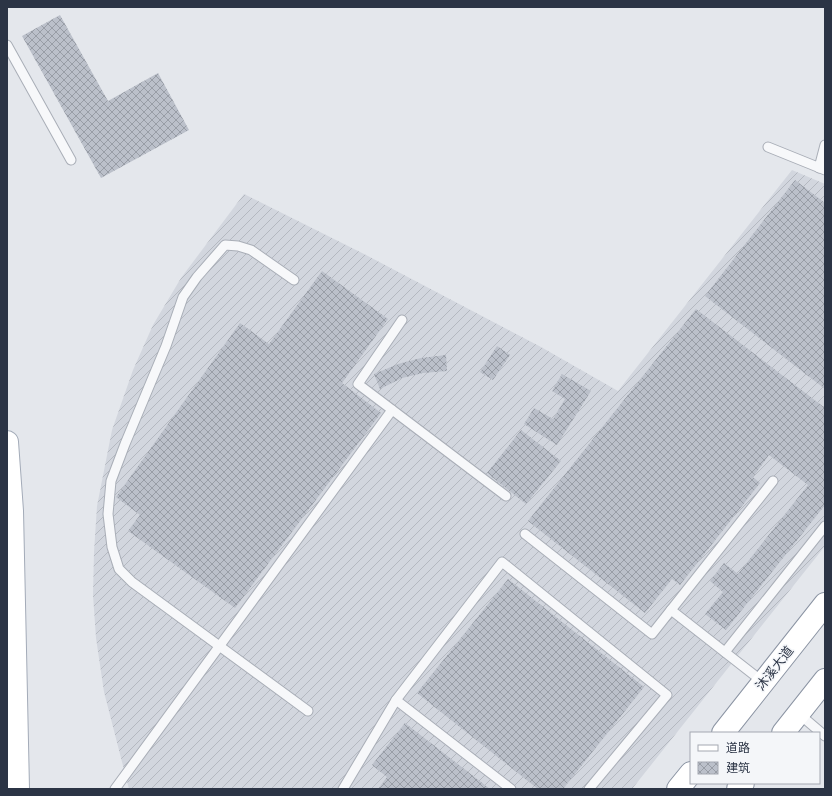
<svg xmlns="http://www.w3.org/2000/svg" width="832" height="796" viewBox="0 0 832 796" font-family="'Open Sans','Noto Sans SC',sans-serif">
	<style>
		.industrial { fill: url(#industrial-furrows) }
		.building { fill: url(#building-cross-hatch) }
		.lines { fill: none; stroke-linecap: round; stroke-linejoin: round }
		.service-casing { stroke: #a9aeb7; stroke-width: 11 }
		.primary-casing { stroke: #a3abb8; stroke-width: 24 }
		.trunk-casing { stroke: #8b94a3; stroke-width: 24 }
		.service { stroke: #f7f8fa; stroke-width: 9 }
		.primary { stroke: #fff; stroke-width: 22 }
		.trunk { stroke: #fff; stroke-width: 22 }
		.labels { text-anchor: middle; stroke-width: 3; stroke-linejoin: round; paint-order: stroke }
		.street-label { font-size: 13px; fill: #2b3445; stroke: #f4f6f9 }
	</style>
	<defs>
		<pattern id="industrial-furrows" width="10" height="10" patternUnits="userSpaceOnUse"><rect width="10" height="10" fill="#d2d6de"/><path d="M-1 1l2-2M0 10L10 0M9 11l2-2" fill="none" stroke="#b4b8c0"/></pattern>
		<pattern id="building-cross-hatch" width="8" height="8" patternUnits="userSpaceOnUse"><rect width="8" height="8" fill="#bbc0ca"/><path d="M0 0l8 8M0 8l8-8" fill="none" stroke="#989da6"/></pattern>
	</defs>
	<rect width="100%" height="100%" fill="#e4e7ec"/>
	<polygon class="industrial" points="792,170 825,184 825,546 632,789 129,789 104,692 96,638 93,595 94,552 97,506 112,430 133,370 153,325 181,278 244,194 366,255 541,347 618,391"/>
	<g class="building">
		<polygon points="60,15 108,101 158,73 189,130 101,178 22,36"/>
		<polygon points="795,180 825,203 825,389 705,296"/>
		<polygon points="322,271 388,319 342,383 381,413 235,608 128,531 140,515 116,497 240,323 269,344"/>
		<polygon points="696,309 825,408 825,505 726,630 705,614 723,592 710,581 724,563 738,574 808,485 769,455 753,477 760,483 680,585 672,579 645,613 528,521"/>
		<polygon points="497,346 510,355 493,380 480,372"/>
		<polygon points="446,355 447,371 423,373 402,378 380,389 374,374 398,364 421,358"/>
		<polygon points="562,374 591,391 557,445 524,424 534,408 553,419 565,399 552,391"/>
		<polygon points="521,430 561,461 526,504 487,473"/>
		<polygon points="508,579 644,687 563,789 538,789 417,693"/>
		<polygon points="405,723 490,789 378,789 387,777 372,765"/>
	</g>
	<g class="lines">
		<g class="service-casing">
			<g id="service">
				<polyline points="7,45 71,160"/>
				<polyline points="768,147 825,170"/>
				<polyline points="819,168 825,145"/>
				<polyline points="294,280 251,250 238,246 225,245 197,277 183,297 166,346 125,444 111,481 108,514 112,547 119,569 132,582 308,711"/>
				<polyline points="402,320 358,384 506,496"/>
				<polyline points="525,534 652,634 773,481"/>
				<polyline points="671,610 763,682"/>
				<polyline points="725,652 825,526"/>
				<polyline points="798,713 825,736"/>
				<polyline points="115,789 392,410"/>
				<polyline points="343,789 396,700"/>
				<polyline points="511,789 396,700 502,562 667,695 589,789"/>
			</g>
		</g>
		<g class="primary-casing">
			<polyline id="primary" points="7,442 12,511 18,789"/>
		</g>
		<g class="trunk-casing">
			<g id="trunk">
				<polyline points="723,733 825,604"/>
				<polyline points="783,733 825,680"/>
				<polyline points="678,789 691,773"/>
				<polyline points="738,789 743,783"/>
			</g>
		</g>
		<use href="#service" class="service"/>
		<use href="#primary" class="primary"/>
		<use href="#trunk" class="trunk"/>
	</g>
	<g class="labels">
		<g class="street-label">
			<text transform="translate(774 668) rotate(-52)" y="5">沐溪大道</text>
		</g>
	</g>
	<rect width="832" height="796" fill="none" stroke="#2b3445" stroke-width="16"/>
	<rect x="690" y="732" width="130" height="52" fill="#f4f6f9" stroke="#a4a8b1"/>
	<rect x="698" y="745" width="20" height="6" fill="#ffffff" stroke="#a4a8b1"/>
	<text x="726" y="752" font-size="12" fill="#2b3445">道路</text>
	<rect x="698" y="762" width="20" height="12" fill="url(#building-cross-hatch)" stroke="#a4a8b1"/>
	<text x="726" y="772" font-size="12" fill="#2b3445">建筑</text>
</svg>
